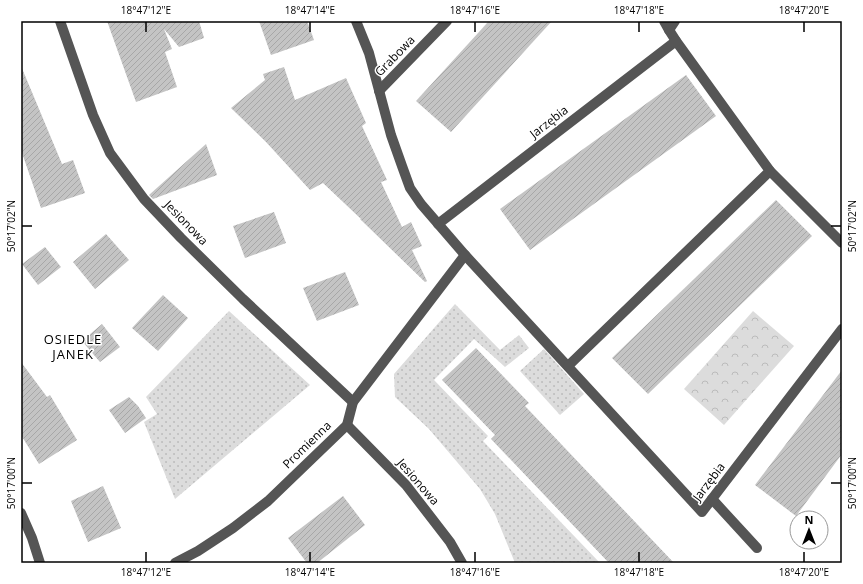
<svg xmlns="http://www.w3.org/2000/svg" width="863" height="584" viewBox="0 0 863 584" font-family="'Open Sans',sans-serif">
	<style>
		.grass { fill: url(#grass-dots) }
		.park { fill: url(#park-crowns) }
		.building { fill: url(#building-hatch) }
		.lines { fill: none; stroke-linecap: round; stroke-linejoin: round }
		.minor { stroke: #555; stroke-width: 10 }
		.ticks { fill: none; stroke: #000; stroke-width: 1.5 }
		.labels { text-anchor: middle; stroke-width: 3; stroke-linejoin: round; paint-order: stroke }
		.street-label { font-size: 12px; fill: #000; stroke: #fff }
		.neighbourhood-label { font-size: 13px; letter-spacing: 1px; fill: #000; stroke: #fff }
		.neatline { fill: none; stroke: #000; stroke-width: 1.5 }
		.ticks-label { font-size: 10px; text-anchor: middle; fill: #000 }
	</style>
	<defs>
		<pattern id="grass-dots" width="8" height="8" patternUnits="userSpaceOnUse"><rect width="8" height="8" fill="#dcdcdc"/><path d="M2 2h.1M6 6h.1" fill="none" stroke="#bbb" stroke-width="1.8" stroke-linecap="round"/></pattern>
		<pattern id="park-crowns" width="20" height="18" patternUnits="userSpaceOnUse"><rect width="20" height="18" fill="#dcdcdc"/><path d="M2 6a3 3 0 1 1 6 0M12 15a3 3 0 1 1 6 0" fill="none" stroke="#bbb"/></pattern>
		<pattern id="building-hatch" width="6" height="6" patternUnits="userSpaceOnUse"><rect width="6" height="6" fill="#c4c4c4"/><path d="M-1 1l2-2M0 6l6-6M5 7l2-2" fill="none" stroke="#a7a7a7"/></pattern>
	</defs>
	<rect width="100%" height="100%" fill="#fff"/>
	<g class="grass">
		<polygon points="455,304 500,350 519,335 529,348 505,367 474,339 434,380 488,436 483,441 600,563 515,563 495,514 480,489 429,429 395,397 394,374"/>
		<polygon points="229,311 310,385 175,499 144,422 157,414 146,397"/>
		<polygon points="544,349 584,394 560,415 520,371"/>
	</g>
	<polygon class="park" points="753,311 794,346 724,425 684,389"/>
	<g class="building">
		<polygon points="107,21 199,21 204,38 179,47 164,29 172,49 165,52 177,87 136,102"/>
		<polygon points="259,21 307,21 314,40 271,55"/>
		<polygon points="489,21 552,21 451,132 416,101"/>
		<polygon points="21,66 62,164 73,160 85,193 41,208 21,150"/>
		<polygon points="284,67 295,100 346,78 366,123 362,126 387,180 381,182 402,227 411,222 422,246 412,250 427,281 425,282 360,219 361,219 323,183 310,190 266,142 231,108 265,80 263,74"/>
		<polygon points="686,75 716,116 530,250 500,209"/>
		<polygon points="206,144 217,175 153,199 149,195"/>
		<polygon points="776,200 812,236 648,394 612,358"/>
		<polygon points="274,212 286,243 245,258 233,226"/>
		<polygon points="106,234 129,260 95,289 73,262"/>
		<polygon points="45,247 61,267 38,285 22,264"/>
		<polygon points="345,272 359,305 317,321 303,288"/>
		<polygon points="163,295 188,318 158,351 132,328"/>
		<polygon points="102,324 120,347 100,362 82,341"/>
		<polygon points="476,348 529,403 525,406 674,563 609,563 491,439 495,435 442,380"/>
		<polygon points="21,362 47,397 50,395 77,440 39,464 21,435"/>
		<polygon points="842,370 842,454 796,516 755,485"/>
		<polygon points="129,397 138,406 146,418 125,433 109,410"/>
		<polygon points="103,486 121,528 88,542 71,501"/>
		<polygon points="343,496 365,525 317,563 307,563 288,538"/>
	</g>
	<g class="lines">
		<g class="minor">
			<polyline points="60,21 93,115 110,153 144,199 181,238 243,299 353,402"/>
			<polyline points="356,21 369,53 391,135 402,166 410,188 421,204 465,255 702,512 842,329"/>
			<polyline points="664,21 669,30 675,21"/>
			<polyline points="669,30 676,41 770,171 842,243"/>
			<polyline points="379,91 447,21"/>
			<polyline points="438,224 676,41"/>
			<polyline points="568,366 770,171"/>
			<polyline points="347,425 406,485 450,542 462,563"/>
			<polyline points="712,499 757,548"/>
			<polyline points="21,513 32,538 40,563"/>
			<polyline points="175,563 198,551 233,528 268,501 347,425 353,402 465,255"/>
		</g>
	</g>
	<path class="ticks" d="M146 22V32M310 22V32M475 22V32M639 22V32M804 22V32M22 226H32M831 226H841M22 483H32M831 483H841M146 552V562M310 552V562M475 552V562M639 552V562M804 552V562"/>
	<g class="labels">
		<g class="street-label">
			<text transform="translate(395 56) rotate(-46)" y="4">Grabowa</text>
			<text transform="translate(549 122) rotate(-38)" y="4">Jarzębia</text>
			<text transform="translate(186 223) rotate(46)" y="4">Jesionowa</text>
			<text transform="translate(307 445) rotate(-44)" y="4">Promienna</text>
			<text transform="translate(418 482) rotate(49)" y="4">Jesionowa</text>
			<text transform="translate(709 482) rotate(-53)" y="4">Jarzębia</text>
		</g>
		<g class="neighbourhood-label">
			<text x="73" y="344">OSIEDLE<tspan x="73" dy="15">JANEK</tspan></text>
		</g>
	</g>
	<rect width="863" height="584" fill="none" stroke="#ffffff" stroke-width="44"/>
	<g transform="translate(809 530)"><circle r="19" fill="#ffffff" stroke="#999999"/>
	<path d="M0-3L7 15L0 10L-7 15Z" fill="#000000"/>
	<text y="-6" font-size="11" font-weight="bold" text-anchor="middle" fill="#000000">N</text>
	</g>
	<rect x="22" y="22" width="819" height="540" class="neatline"/>
	<g class="ticks-label">
		<text x="146" y="14">18°47'12"E</text>
		<text x="310" y="14">18°47'14"E</text>
		<text x="475" y="14">18°47'16"E</text>
		<text x="639" y="14">18°47'18"E</text>
		<text x="804" y="14">18°47'20"E</text>
		<text transform="translate(11 226) rotate(-90)" y="4">50°17'02"N</text>
		<text transform="translate(852 226) rotate(-90)" y="4">50°17'02"N</text>
		<text transform="translate(11 483) rotate(-90)" y="4">50°17'00"N</text>
		<text transform="translate(852 483) rotate(-90)" y="4">50°17'00"N</text>
		<text x="146" y="576">18°47'12"E</text>
		<text x="310" y="576">18°47'14"E</text>
		<text x="475" y="576">18°47'16"E</text>
		<text x="639" y="576">18°47'18"E</text>
		<text x="804" y="576">18°47'20"E</text>
	</g>
</svg>
